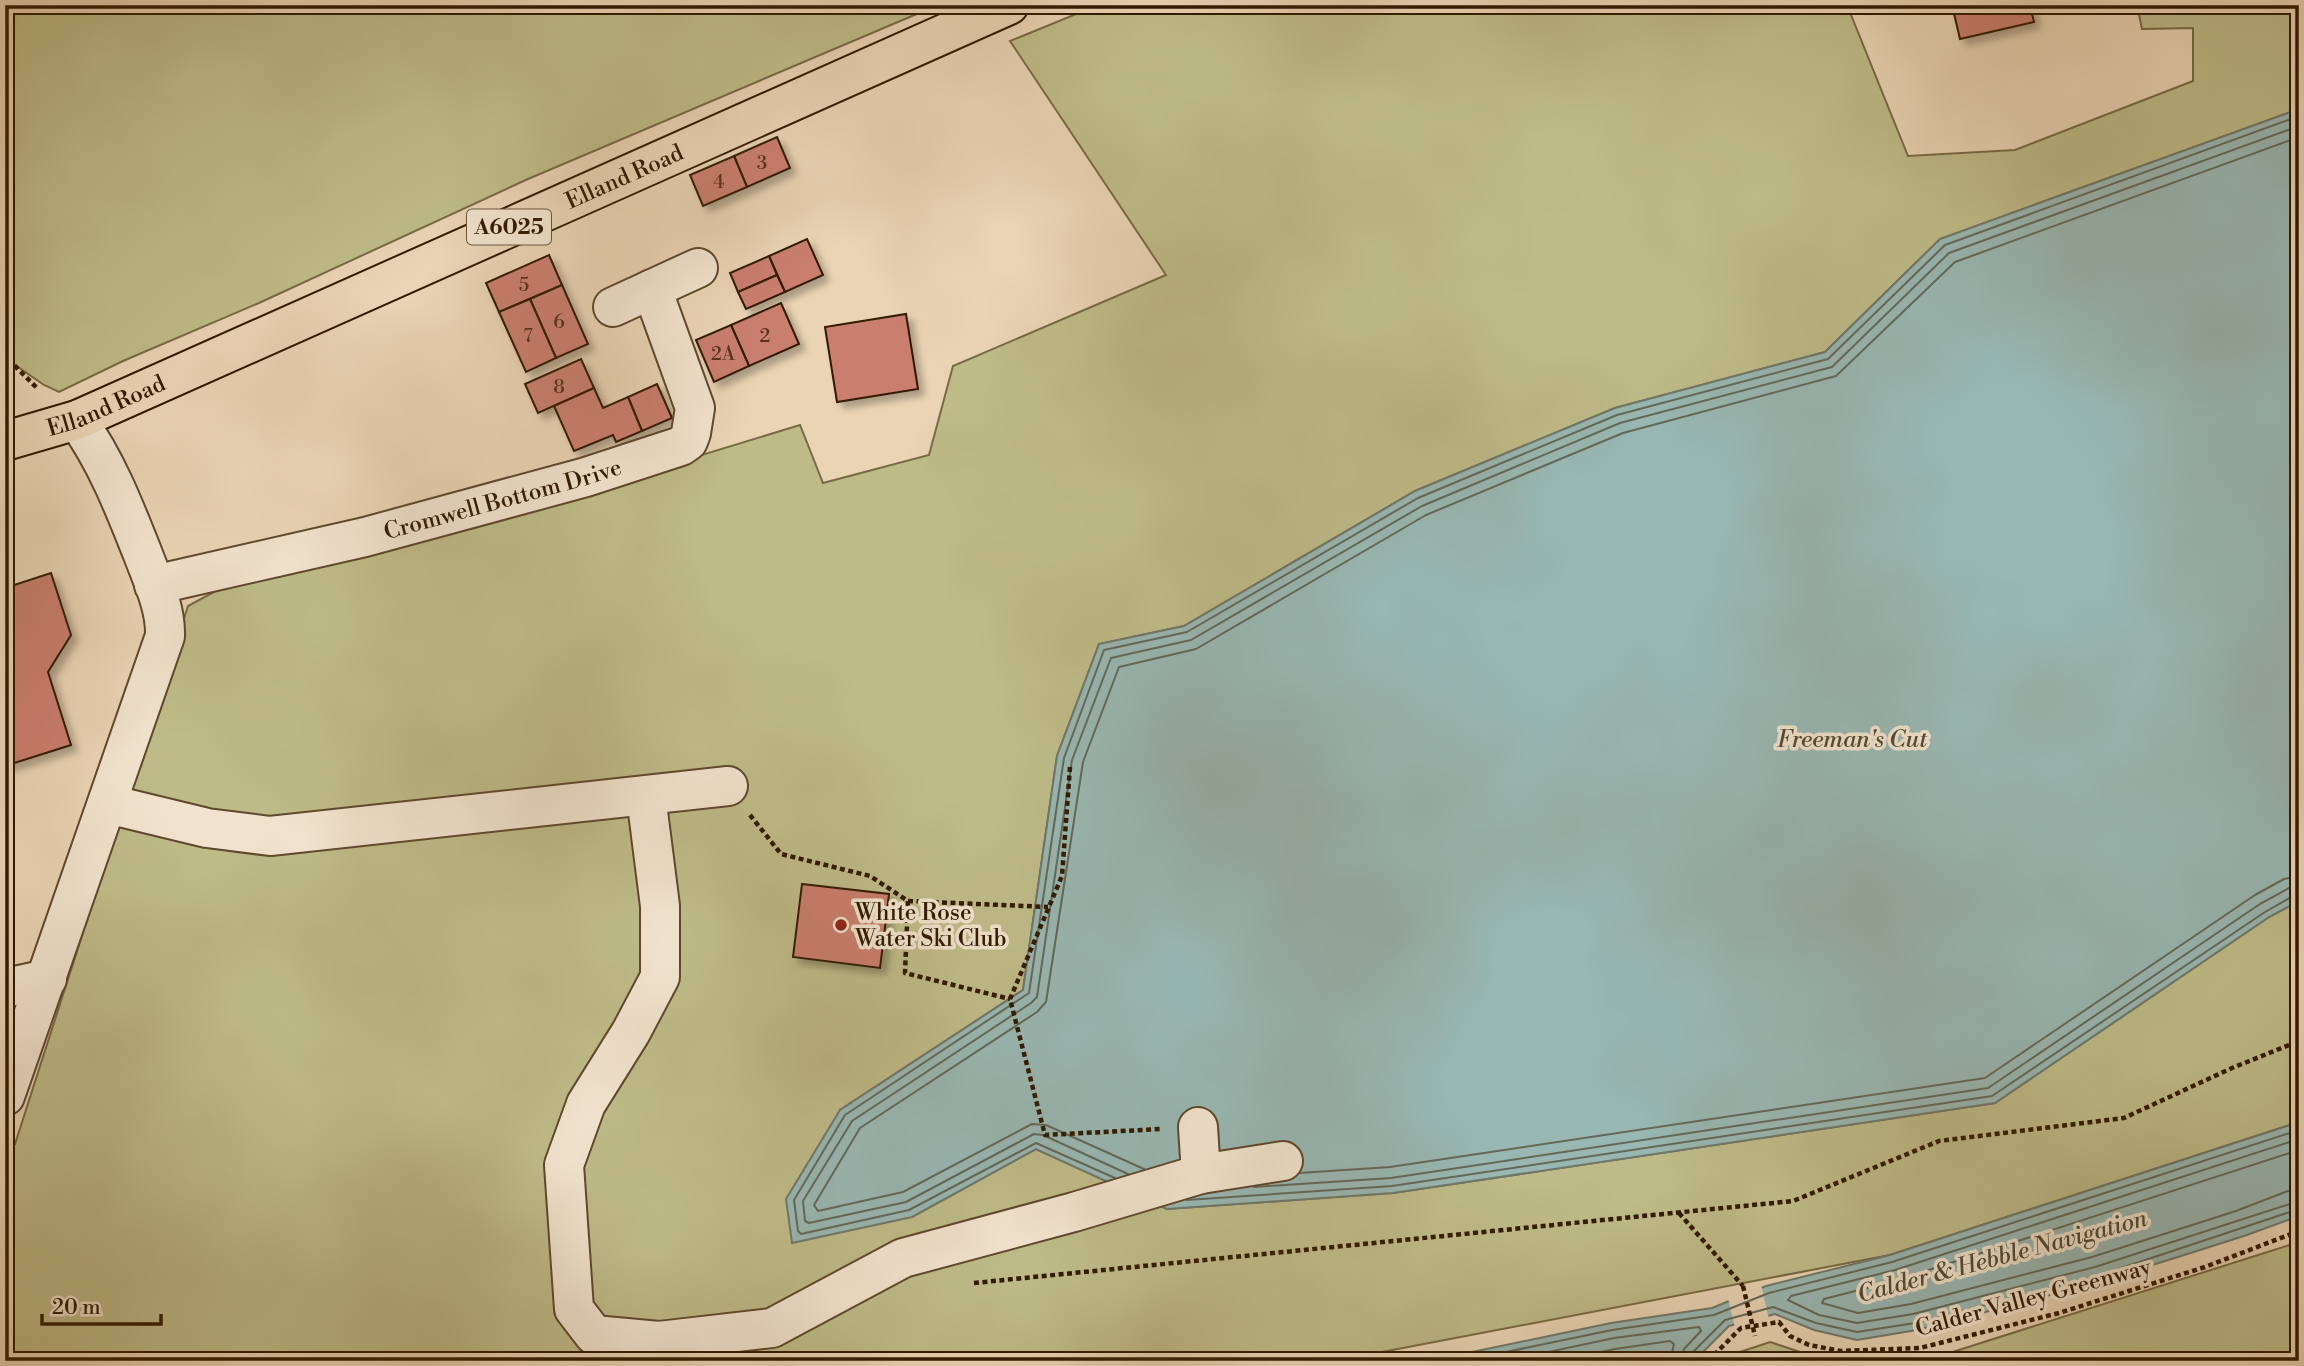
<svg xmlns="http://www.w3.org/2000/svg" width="2304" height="1366" viewBox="0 0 2304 1366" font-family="'Libre Bodoni',serif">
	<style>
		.green { fill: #bebb88; stroke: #786a44; stroke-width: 2 }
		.water { fill: #98b7b2; stroke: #6f786b; stroke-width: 2 }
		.pier { fill: #ead4b4 }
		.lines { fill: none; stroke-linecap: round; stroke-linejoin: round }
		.shore { stroke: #646859; stroke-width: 2 }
		.building { fill: #c97e6e; stroke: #311a00; stroke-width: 2; filter: url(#shadow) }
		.minor-casing { stroke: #5f482d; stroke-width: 42 }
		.major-casing { stroke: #311a00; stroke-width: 42 }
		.path { stroke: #311a00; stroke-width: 4.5; stroke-dasharray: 5 3.5; stroke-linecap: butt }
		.minor { stroke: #f1e3ce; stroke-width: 38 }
		.major { stroke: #ead4b4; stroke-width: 38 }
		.path-bridge { stroke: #311a00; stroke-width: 4.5; stroke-dasharray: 5 3.5; stroke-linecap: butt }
		.poi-dot { fill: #8f2418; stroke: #f1e3ce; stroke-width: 2.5 }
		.labels { text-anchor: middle; stroke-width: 7; stroke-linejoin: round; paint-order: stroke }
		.number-label { font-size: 19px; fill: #57331c }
		.shield { fill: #f1e3ce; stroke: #6b563e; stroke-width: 2 }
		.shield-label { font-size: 21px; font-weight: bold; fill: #311a00 }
		.street-label { font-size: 23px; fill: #311a00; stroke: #f1e3ce }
		.poi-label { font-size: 23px; fill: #311a00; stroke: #f1e3ce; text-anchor: start }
		.water-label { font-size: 24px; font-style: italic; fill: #504935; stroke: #f1e3ce }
	</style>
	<defs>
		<filter id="shadow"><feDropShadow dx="6" dy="6" stdDeviation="3.5" flood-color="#0004"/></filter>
	</defs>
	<rect width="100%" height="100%" fill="#ead4b4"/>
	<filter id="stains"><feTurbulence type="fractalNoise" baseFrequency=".00286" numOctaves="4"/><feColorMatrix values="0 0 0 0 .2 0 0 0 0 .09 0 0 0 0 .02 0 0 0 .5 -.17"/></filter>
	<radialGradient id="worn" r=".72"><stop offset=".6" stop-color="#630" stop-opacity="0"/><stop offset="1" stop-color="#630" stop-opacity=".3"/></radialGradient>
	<g class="green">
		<polygon points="5,5 938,5 528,179 259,303 123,361 59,392 44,385 15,365 5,370"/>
		<polygon points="1098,5 1847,5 1908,156 2015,150 2193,81 2193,28 2142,29 2137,5 2299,5 2299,109 1940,239 1825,352 1615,408 1415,491 1184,626 1099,644 1057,756 1023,990 840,1110 912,1217 1036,1149 1167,1209 1393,1193 1995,1103 2269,917 2299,901 2299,1122 1890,1255 1335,1361 5,1361 5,1144 15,1144 188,606 234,581 459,529 800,425 823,483 929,455 953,366 1166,275 1010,41"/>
		<polygon points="2299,1242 2299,1361 1917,1361 1943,1355"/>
		<polygon points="1770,1342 1809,1355 1879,1361 1730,1361 1740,1352"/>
	</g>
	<g class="water">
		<polygon points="2299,109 2299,901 2269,917 1995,1103 1393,1193 1167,1209 1036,1149 912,1217 792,1243 786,1199 840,1110 1023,990 1057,756 1099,644 1184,626 1415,491 1615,408 1825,352 1940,239"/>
		<polygon points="2299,1122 2299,1216 2244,1236 2099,1282 1917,1330 1857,1340 1814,1330 1775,1314 1729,1326 1694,1361 1429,1361 1611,1323 1712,1308 1766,1286 1890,1255"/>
	</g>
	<polygon class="pier" points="1761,1285 1769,1319 1735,1328 1728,1298"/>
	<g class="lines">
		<g class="shore">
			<polyline points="2299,1139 1895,1270 1791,1296 1788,1300 1819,1315 1857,1323 1913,1314 2095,1267 2299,1201"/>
			<polyline points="2299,1150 1898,1280 1824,1299 1822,1303 1858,1313 1911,1304 2092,1257 2236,1211 2288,1191 2299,1190"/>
			<polyline points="1144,1169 1046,1125 1032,1124 903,1192 818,1211 814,1205 860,1128 1037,1012 1046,1002 1083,762 1119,667 1196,649 1426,515 1623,433 1836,376 1955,262 2299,137"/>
			<polyline points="1299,1173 1390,1167 1985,1078 2255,895 2284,879 2299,876"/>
			<polyline points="1128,1174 1043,1135 1034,1134 906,1202 809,1223 805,1221 803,1201 852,1121 1031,1003 1037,997 1072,760 1111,658 1191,640 1422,506 1620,423 1832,367 1949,253 2299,126"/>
			<polyline points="1115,1178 1036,1143 909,1210 801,1234 798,1231 794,1200 845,1115 1029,993 1064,758 1104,650 1187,632 1418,498 1617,415 1828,359 1945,245 2299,116"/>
			<polyline points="1254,1187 1391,1178 1988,1088 2260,904 2289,888 2299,886"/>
			<polyline points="1187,1200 1392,1186 1992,1096 2265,912 2293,896 2299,895"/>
			<polyline points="1463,1361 1612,1330 1714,1315 1769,1293 1892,1262 2299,1130"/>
			<polyline points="1506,1361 1614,1338 1699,1327 1701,1331 1684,1349 1681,1361"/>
			<polyline points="1558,1361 1615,1349 1670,1341 1674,1344 1670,1361"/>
			<polyline points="1690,1361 1692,1353 1725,1320 1773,1307 1816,1323 1857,1332 1915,1323 2097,1276 2299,1209"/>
		</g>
	</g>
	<g class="building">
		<polygon points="1952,5 2030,5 2034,22 1960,39"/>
		<polygon points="777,137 790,168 747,187 734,156"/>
		<polygon points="734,156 747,187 703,206 690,175"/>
		<polygon points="807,239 823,275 785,292 769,256"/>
		<polygon points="549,255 562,285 499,312 486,283"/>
		<polygon points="769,256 777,275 738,292 730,273"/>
		<polygon points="777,275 785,292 746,309 738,292"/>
		<polygon points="562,285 588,344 556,358 530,299"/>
		<polygon points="530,299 556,358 526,372 499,312"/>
		<polygon points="781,303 799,344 749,366 731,325"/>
		<polygon points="906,314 918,389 837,402 825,327"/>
		<polygon points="731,325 749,366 714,382 696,340"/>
		<polygon points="581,359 594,388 538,413 525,384"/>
		<polygon points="657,384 672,418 642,431 628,397"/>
		<polygon points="594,388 603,408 628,397 642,431 616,442 613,435 574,451 554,406"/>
		<polygon points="51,573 71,635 48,672 71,745 5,766 5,588"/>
		<polygon points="802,884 889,894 880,968 793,957"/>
	</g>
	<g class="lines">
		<g class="minor-casing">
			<g id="minor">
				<polyline points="613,307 698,268"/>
				<path id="s1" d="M154 585 365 537 586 477 681 446 688 441 691 433 695 408 652 289"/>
				<polyline points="646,796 660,906 660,977 631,1032 586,1104 564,1165 574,1309 594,1335 659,1341 772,1328 903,1258 1074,1212 1201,1174 1198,1127"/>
				<polyline points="108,804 207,828 270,836 728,786"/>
				<polyline points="5,988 47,979"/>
				<path d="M5 1096 165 636C166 609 153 581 144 557 125 509 107 462 77 420"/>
				<polyline points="1201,1174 1283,1161"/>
			</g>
		</g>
		<g class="major-casing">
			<g id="major">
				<path id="s2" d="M5 441 77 420 1009 5"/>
			</g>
		</g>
		<g class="path">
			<polyline points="5,342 14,365 38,389"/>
			<polyline points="1070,767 1062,876 1010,999 1045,1135 1161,1129"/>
			<polyline points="750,815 781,854 870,876 908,901 1048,907"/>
			<polyline points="908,901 905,973 1010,999"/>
			<polyline points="1679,1213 1743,1286"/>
			<polyline points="974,1283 1793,1201 1939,1141 2124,1118 2232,1068 2299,1041"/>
			<polyline points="1708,1361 1741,1328 1779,1322 1790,1336 1809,1345 1841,1351 1920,1348 2059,1313 2205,1267 2299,1231"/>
		</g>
		<use href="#minor" class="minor"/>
		<use href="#major" class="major"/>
		<polyline class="path-bridge" points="1743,1286 1755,1336"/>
	</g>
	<circle class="poi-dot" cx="841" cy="925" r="7"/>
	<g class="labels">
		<g class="number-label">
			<text x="762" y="169">3</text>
			<text x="719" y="188">4</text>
			<text x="524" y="291">5</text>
			<text x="559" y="328">6</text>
			<text x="528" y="342">7</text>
			<text x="765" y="342">2</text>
			<text x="723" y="360">2A</text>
			<text x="559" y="393">8</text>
		</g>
		<rect class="shield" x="467" y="209.5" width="84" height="35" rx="5"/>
		<g class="shield-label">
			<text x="509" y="234">A6025</text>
		</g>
		<g class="street-label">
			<text dy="8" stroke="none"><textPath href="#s2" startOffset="674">Elland Road</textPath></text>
			<text dy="8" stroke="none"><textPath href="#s2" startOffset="107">Elland Road</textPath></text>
			<text dy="8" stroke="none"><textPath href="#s1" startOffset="359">Cromwell Bottom Drive</textPath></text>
			<text transform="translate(2033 1297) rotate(-15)" y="8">Calder Valley Greenway</text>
		</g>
		<g class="poi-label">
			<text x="855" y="920">White Rose<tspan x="855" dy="26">Water Ski Club</tspan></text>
		</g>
		<g class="water-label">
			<text x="1852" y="747">Freeman's Cut</text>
			<text transform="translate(2002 1256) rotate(-15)" y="8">Calder &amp; Hebble Navigation</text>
		</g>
	</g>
	<rect width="2304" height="1366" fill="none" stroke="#ead4b4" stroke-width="28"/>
	<rect x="7" y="7" width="2290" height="1352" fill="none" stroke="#311a00" stroke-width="3.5"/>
	<rect x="14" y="14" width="2276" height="1338" fill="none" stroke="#311a00" stroke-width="2"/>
	<path d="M42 1314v10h119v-10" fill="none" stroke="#311a00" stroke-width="3.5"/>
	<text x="52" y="1314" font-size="21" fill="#311a00" stroke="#f1e3ce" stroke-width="5" paint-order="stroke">20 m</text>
	<rect width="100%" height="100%" filter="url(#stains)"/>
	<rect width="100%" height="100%" fill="url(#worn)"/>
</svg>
